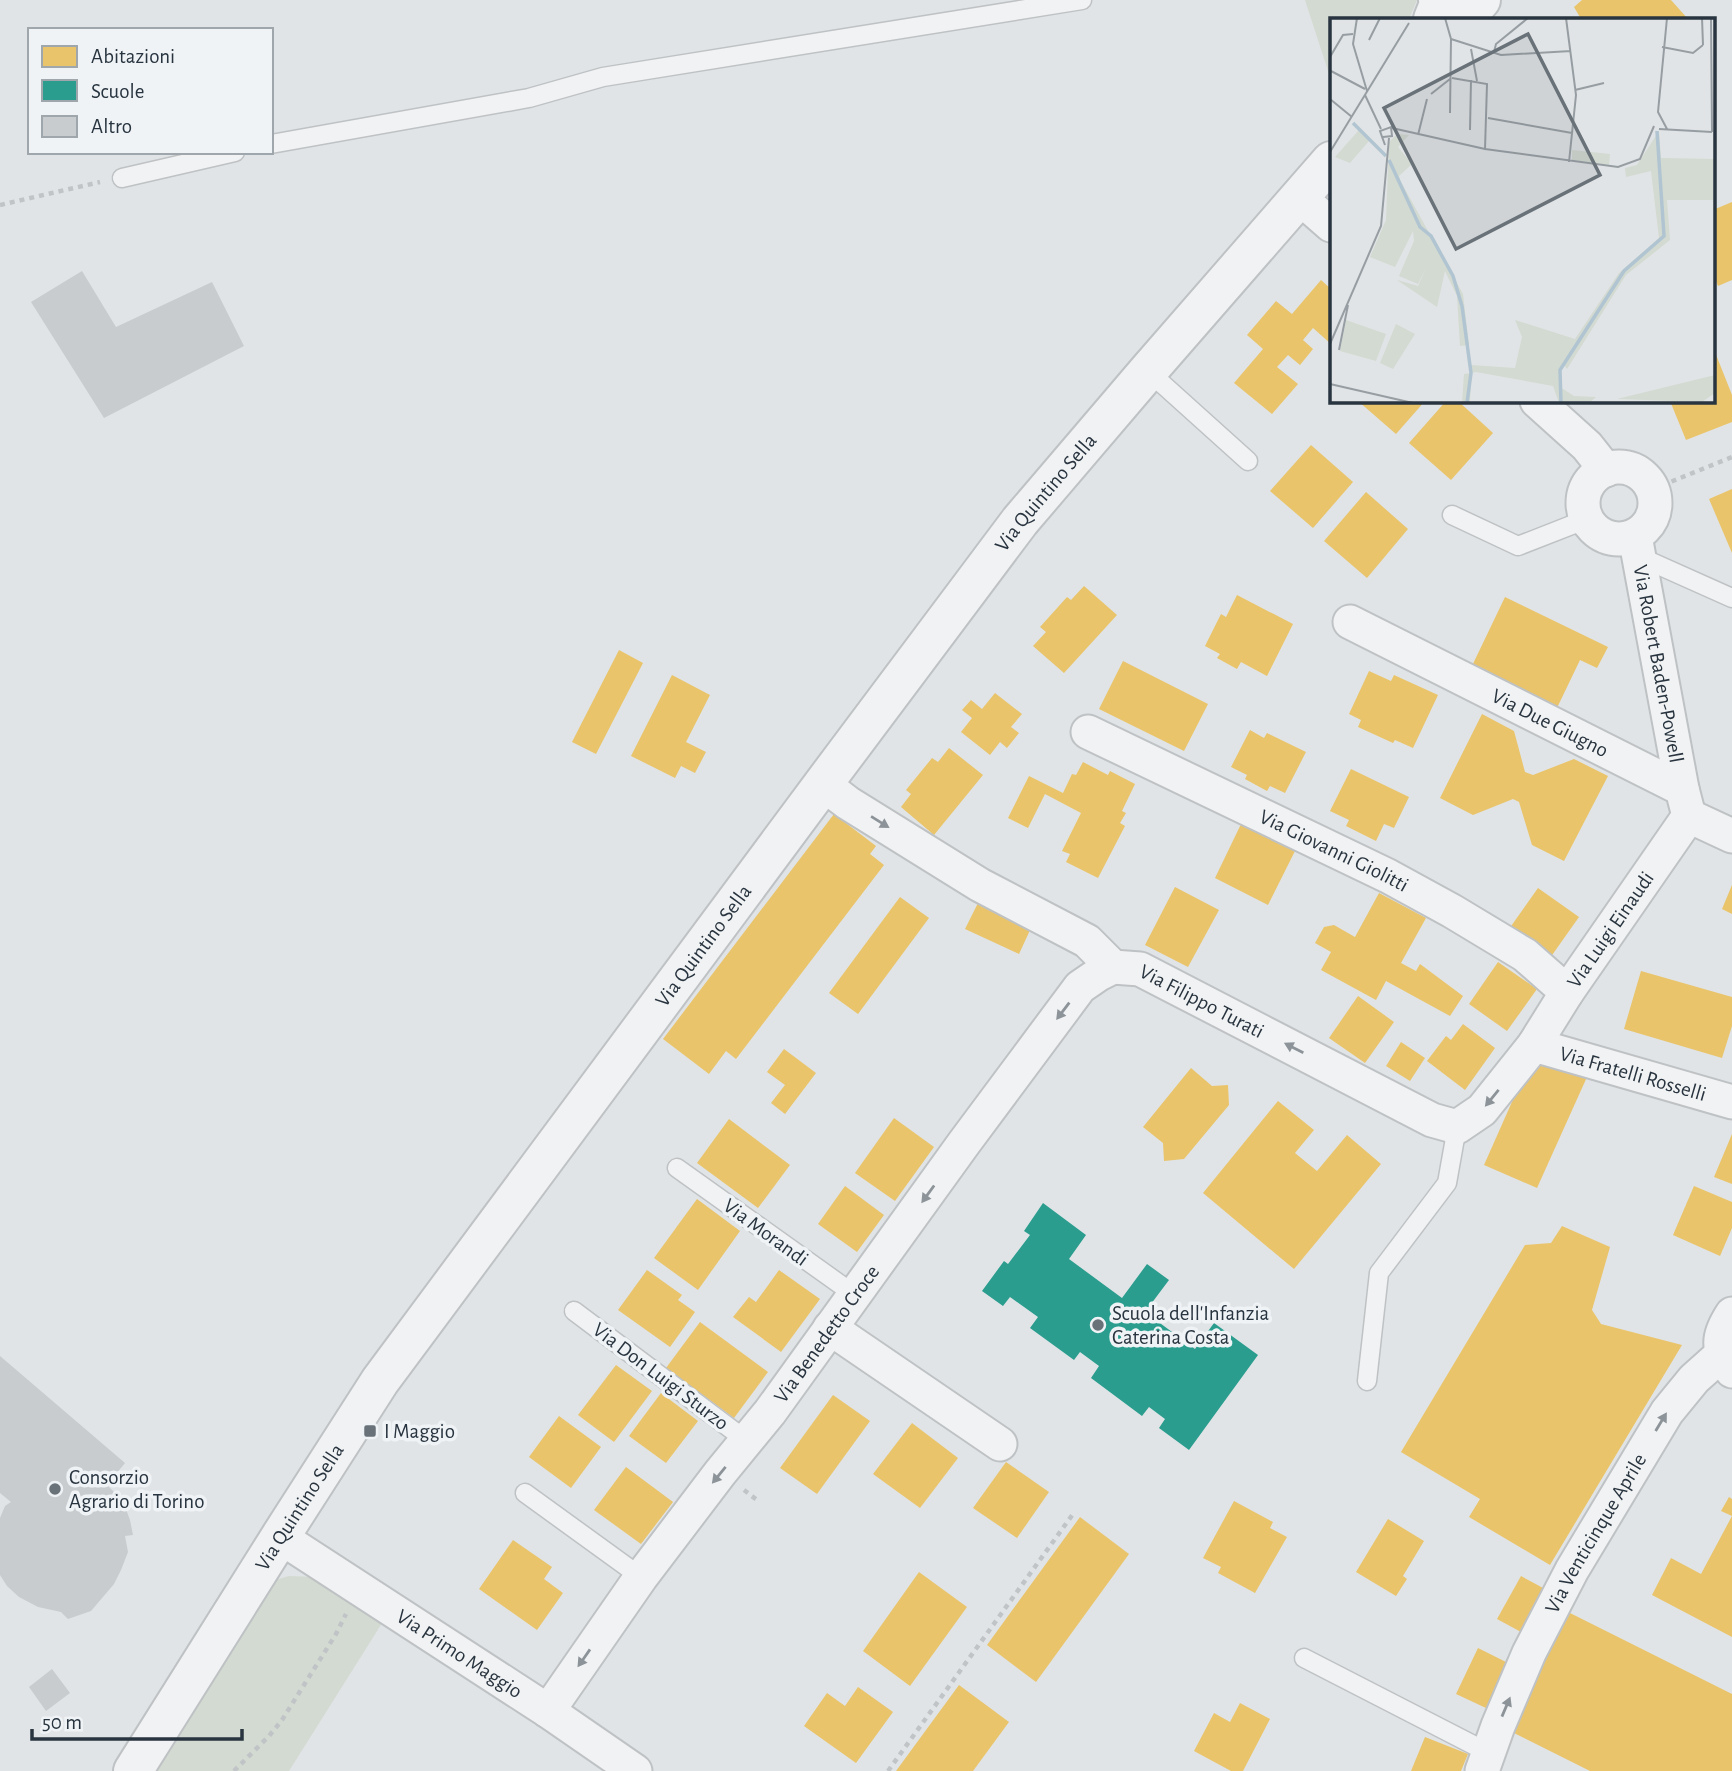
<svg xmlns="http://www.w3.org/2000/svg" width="1732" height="1771" viewBox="0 0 1732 1771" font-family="'Alegreya Sans',sans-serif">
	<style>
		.green { fill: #d3dad1 }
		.homes { fill: #e9c46a }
		.schools { fill: #2a9d8f }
		.building { fill: #c9ccce }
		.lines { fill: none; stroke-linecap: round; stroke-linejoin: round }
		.service-casing { stroke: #bfc2c4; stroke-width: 21 }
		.minor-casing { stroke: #bfc2c4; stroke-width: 37 }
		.tertiary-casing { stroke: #bfc2c4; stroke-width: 42 }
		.path { stroke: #c0c4c7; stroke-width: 4.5; stroke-dasharray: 5 5; stroke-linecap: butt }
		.service { stroke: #f1f2f3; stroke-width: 18 }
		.minor { stroke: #f1f2f3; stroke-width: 33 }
		.tertiary { stroke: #f1f2f3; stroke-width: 38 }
		.oneway { fill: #8c9399 }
		.poi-dot { fill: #697279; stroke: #eff3f6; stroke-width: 2.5 }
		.labels { text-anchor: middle; stroke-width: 7; stroke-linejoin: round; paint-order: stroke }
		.street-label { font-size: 21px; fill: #28343f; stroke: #eff3f6 }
		.poi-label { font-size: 21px; fill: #28343f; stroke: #eff3f6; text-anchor: start }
		.inset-river { fill: none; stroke: #b0c5d1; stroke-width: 3.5 }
		.inset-road { fill: none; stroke: #979ea3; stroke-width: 2 }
		.view { fill: #697279; fill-opacity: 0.15; stroke: #697279; stroke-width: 3.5 }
		.inset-edge { fill: none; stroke: #28343f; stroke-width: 3.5 }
	</style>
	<rect width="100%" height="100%" fill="#e1e4e6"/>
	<g class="green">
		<polygon points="1305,0 1417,0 1409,19 1331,19 1331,80"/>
		<polygon points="289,1576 316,1577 384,1620 289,1771 148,1771 272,1581"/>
	</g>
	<g class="homes">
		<polygon points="1582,0 1671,0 1688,19 1581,19 1574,7"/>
		<polygon points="1732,202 1732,280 1718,286 1713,274 1713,210"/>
		<polygon points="1321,280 1331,289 1331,344 1313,328 1303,340 1313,349 1300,365 1288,355 1277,367 1298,384 1272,414 1234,383 1263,349 1247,335 1276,301 1292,314"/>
		<polygon points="1713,347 1732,395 1732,422 1686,440 1670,401 1713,401"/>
		<polygon points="1358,401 1425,401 1396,434"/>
		<polygon points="1446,401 1458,401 1493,433 1451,480 1409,443"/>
		<polygon points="1311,445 1353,482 1313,528 1270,491"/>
		<polygon points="1732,489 1732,553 1709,499"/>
		<polygon points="1366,492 1408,529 1367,578 1324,541"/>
		<polygon points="1084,586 1117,615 1064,673 1033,646 1046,632 1040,627 1067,597 1071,600"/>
		<polygon points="1237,595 1293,624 1267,676 1241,662 1237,669 1217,658 1220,654 1205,646 1221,614 1226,617"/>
		<polygon points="1505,597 1608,647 1597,668 1580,660 1556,710 1471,668"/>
		<polygon points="619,650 643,663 596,754 572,742"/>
		<polygon points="1123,661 1208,704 1184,751 1099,709"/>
		<polygon points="1369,671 1391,681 1394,675 1438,695 1413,748 1395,740 1393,743 1358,727 1361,720 1349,714"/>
		<polygon points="672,675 710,695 686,742 706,752 695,773 681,766 675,778 631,756"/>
		<polygon points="995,693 1022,714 1011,727 1019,733 1007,748 1000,742 990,755 961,732 972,718 962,710 971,700 982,709"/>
		<polygon points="1482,714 1514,731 1525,772 1533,775 1574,759 1608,776 1564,861 1532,845 1519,802 1513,799 1473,815 1440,798"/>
		<polygon points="1250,730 1264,738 1267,733 1306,752 1285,793 1270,786 1267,791 1245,779 1247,775 1231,767"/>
		<polygon points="949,748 983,775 934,835 901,807 911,794 906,790 932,758 938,762"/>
		<polygon points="1083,762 1108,775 1110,771 1135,784 1122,811 1126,813 1120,823 1125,826 1098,878 1066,862 1070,854 1062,851 1081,813 1045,794 1028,828 1008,818 1029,776 1063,793 1072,774 1076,775"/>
		<polygon points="1351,769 1409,797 1394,828 1384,824 1376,841 1346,826 1349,820 1330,811"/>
		<polygon points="834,814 876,846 870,854 884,865 736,1059 726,1051 709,1074 663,1039"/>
		<polygon points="1242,822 1296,849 1268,905 1215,878"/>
		<polygon points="1732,885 1732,914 1722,909"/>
		<polygon points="1175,887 1219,910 1188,967 1145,945"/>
		<polygon points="1538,888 1579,917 1550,958 1509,929"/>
		<polygon points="1379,893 1426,918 1401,963 1416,971 1420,964 1463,996 1450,1016 1386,981 1376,1000 1321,970 1331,952 1315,943 1324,927 1334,925 1355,937"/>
		<polygon points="900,897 929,918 858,1014 829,993"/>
		<polygon points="978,903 1031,928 1019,954 965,929"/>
		<polygon points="1498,962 1537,989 1507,1031 1469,1004"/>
		<polygon points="1641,971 1732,997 1732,1026 1722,1058 1624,1029"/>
		<polygon points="1358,996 1394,1022 1365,1063 1329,1038"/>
		<polygon points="1463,1024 1495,1048 1465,1090 1427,1061 1446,1036 1451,1040"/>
		<polygon points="1401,1042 1425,1058 1410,1081 1386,1066"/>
		<polygon points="784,1049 816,1073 785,1114 771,1103 785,1085 767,1072"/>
		<polygon points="1531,1059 1587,1077 1537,1188 1484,1165"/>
		<polygon points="1191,1068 1212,1086 1228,1085 1229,1105 1184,1159 1164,1161 1163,1143 1143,1127"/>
		<polygon points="1278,1101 1314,1130 1295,1153 1317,1171 1347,1135 1381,1164 1294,1269 1203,1193"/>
		<polygon points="894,1118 934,1147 895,1201 855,1173"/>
		<polygon points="729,1119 790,1165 758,1208 697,1163"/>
		<polygon points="1732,1134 1732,1184 1714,1177"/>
		<polygon points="845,1186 884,1215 857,1252 818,1224"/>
		<polygon points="1694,1186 1732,1202 1732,1228 1720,1256 1673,1235"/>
		<polygon points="697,1199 740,1231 698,1290 654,1258"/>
		<polygon points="1562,1226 1610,1247 1592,1310 1601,1324 1682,1345 1550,1565 1469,1517 1480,1499 1401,1452 1525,1245 1551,1243"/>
		<polygon points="647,1270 682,1295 678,1300 695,1312 670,1347 618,1310"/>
		<polygon points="779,1270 820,1299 781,1352 733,1317 749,1297 756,1302"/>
		<polygon points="700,1322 768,1372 734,1418 666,1368"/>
		<polygon points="616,1365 652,1391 614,1442 578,1415"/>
		<polygon points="661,1393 698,1421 666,1463 629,1436"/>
		<polygon points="833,1395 870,1421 817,1494 780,1468"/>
		<polygon points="559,1416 601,1447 571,1488 529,1457"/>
		<polygon points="912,1423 958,1458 920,1508 873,1474"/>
		<polygon points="1006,1462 1049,1492 1017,1538 973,1508"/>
		<polygon points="626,1467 673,1502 641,1544 594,1510"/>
		<polygon points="1729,1497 1732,1499 1732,1637 1652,1595 1671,1558 1701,1574 1732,1516 1721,1511"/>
		<polygon points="1234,1501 1273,1522 1270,1528 1287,1537 1255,1593 1218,1573 1221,1567 1203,1558"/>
		<polygon points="1080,1517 1129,1554 1036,1682 987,1645"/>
		<polygon points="1388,1519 1424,1541 1403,1576 1407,1579 1396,1596 1356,1572"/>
		<polygon points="513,1540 552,1567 544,1579 563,1593 537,1630 479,1589"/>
		<polygon points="919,1572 967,1607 910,1686 863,1651"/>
		<polygon points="1521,1576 1545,1589 1521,1632 1497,1619"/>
		<polygon points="1566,1611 1732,1694 1732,1771 1590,1771 1508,1730"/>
		<polygon points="1478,1648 1508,1663 1486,1708 1456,1694"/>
		<polygon points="959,1685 1009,1722 973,1771 896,1771"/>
		<polygon points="858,1687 893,1712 856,1763 804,1726 827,1693 845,1706"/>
		<polygon points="1240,1703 1270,1719 1243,1771 1231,1771 1194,1751 1214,1713 1230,1722"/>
		<polygon points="1425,1737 1468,1754 1461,1771 1411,1771"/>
	</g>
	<polygon class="schools" points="1043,1203 1086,1235 1069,1259 1122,1298 1147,1264 1169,1280 1145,1312 1195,1349 1214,1323 1258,1355 1189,1450 1159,1428 1165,1419 1149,1407 1142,1416 1091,1378 1099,1366 1080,1352 1074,1360 1030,1328 1038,1317 1010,1297 1003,1306 982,1291 1004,1261 1008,1264 1030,1235 1024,1231"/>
	<g class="building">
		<polygon points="82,271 116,327 212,282 244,346 104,418 31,302"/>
		<polygon points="0,1356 125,1463 107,1485 123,1501 130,1520 133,1535 125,1536 128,1552 121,1570 114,1584 91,1611 68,1619 61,1612 38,1607 19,1597 7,1586 0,1575 0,1518 5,1506 11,1502 0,1493"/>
		<polygon points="52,1669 70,1693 46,1711 29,1687"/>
	</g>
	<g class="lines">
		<g class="service-casing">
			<g id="service">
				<polyline points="271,144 529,98 603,77 1082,0"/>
				<polyline points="122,178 235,152"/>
				<polyline points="1148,371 1248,461"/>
				<polyline points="1452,515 1518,546 1587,519"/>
				<polyline points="1638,556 1732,598"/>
				<polyline points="677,1168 855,1295"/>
				<polyline points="574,1311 747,1441"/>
				<polyline points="1367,1381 1379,1273 1447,1183 1457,1127"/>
				<polyline points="525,1493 641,1577"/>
				<polyline points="1304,1658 1489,1753"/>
			</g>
		</g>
		<g class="minor-casing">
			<g id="minor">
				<polyline points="1299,197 1331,225"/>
				<polyline points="1537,401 1587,446 1606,470"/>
				<circle cx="1619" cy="503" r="36"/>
				<path id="s1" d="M1635 536 1682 789"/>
				<path id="s2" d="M1350 622 1682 789 1689 816"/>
				<path id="s3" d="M1088 732 1388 876 1452 911 1525 955 1567 992"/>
				<path id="s4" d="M823 784 848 803 980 885 1087 941 1113 967 1140 969 1432 1120 1457 1127 1482 1110 1534 1045 1567 992 1689 816"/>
				<polyline points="1689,816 1732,836"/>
				<path id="s5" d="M1534 1045 1732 1102"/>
				<path d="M1732 1314C1717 1337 1717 1348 1732 1371"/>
				<polyline points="830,1328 1000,1444"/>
				<path id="s6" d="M280 1537 548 1711 635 1771"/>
				<path id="s7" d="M548 1711 641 1577 720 1473 770 1412 964 1143 1080 987 1099 974 1113 967"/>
				<path id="s8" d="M1482 1771 1498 1726 1529 1653 1572 1570 1667 1412 1694 1379 1722 1354"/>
			</g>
		</g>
		<g class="tertiary-casing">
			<g id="tertiary">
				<polyline points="1433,19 1439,4 1438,0"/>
				<polyline points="1464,19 1481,0"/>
				<path id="s9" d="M133 1771 280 1537 380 1381 823 784 1020 521 1148 371 1331 161"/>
			</g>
		</g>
		<g class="path">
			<polyline points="0,205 100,182"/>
			<polyline points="1653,489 1732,457"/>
			<polyline points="744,1490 757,1500"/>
			<polyline points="234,1771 269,1736 282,1720 336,1634 346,1614"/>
			<polyline points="888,1771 1073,1514"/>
		</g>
		<use href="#service" class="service"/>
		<use href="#minor" class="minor"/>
		<use href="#tertiary" class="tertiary"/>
	</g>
	<defs><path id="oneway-solid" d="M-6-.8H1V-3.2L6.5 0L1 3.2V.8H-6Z" transform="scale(1.75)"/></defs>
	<g class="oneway">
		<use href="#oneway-solid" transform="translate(880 822) rotate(32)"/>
		<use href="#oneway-solid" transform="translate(1063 1011) rotate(127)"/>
		<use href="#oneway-solid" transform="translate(1294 1048) rotate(-153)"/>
		<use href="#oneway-solid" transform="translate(1492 1098) rotate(129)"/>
		<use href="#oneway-solid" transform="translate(928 1194) rotate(126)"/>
		<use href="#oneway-solid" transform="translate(1661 1422) rotate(-59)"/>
		<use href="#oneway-solid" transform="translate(719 1475) rotate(129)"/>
		<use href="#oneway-solid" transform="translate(584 1658) rotate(125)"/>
		<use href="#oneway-solid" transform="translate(1506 1707) rotate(-67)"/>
	</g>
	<g class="poi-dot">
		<circle cx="1098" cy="1325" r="7"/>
		<rect x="363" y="1424" width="14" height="14" rx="3.5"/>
		<circle cx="55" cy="1489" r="7"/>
	</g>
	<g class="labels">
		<g class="street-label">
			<text dy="7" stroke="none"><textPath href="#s9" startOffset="1572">Via Quintino Sella</textPath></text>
			<text dy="7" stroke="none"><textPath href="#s1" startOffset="130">Via Robert Baden-Powell</textPath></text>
			<text dy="7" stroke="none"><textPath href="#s2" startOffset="224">Via Due Giugno</textPath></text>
			<text dy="7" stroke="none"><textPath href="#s3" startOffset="273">Via Giovanni Giolitti</textPath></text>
			<text dy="7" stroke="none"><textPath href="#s4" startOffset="978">Via Luigi Einaudi</textPath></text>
			<text dy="7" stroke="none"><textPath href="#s9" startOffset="1004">Via Quintino Sella</textPath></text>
			<text dy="7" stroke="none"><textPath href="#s4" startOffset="441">Via Filippo Turati</textPath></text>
			<text dy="7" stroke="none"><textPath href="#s5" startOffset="103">Via Fratelli Rosselli</textPath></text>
			<text transform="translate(766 1232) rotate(36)" y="7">Via Morandi</text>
			<text dy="7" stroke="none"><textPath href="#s7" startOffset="469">Via Benedetto Croce</textPath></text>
			<text transform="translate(661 1376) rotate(37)" y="7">Via Don Luigi Sturzo</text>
			<text dy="7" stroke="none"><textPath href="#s9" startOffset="312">Via Quintino Sella</textPath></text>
			<text dy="7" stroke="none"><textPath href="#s8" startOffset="264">Via Venticinque Aprile</textPath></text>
			<text dy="7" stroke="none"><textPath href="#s6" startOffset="214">Via Primo Maggio</textPath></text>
		</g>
		<g class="poi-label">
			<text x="1112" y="1320">Scuola dell'Infanzia<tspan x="1112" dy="24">Caterina Costa</tspan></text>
			<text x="384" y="1438">I Maggio</text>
			<text x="69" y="1484">Consorzio<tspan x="69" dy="24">Agrario di Torino</tspan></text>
		</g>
	</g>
	<g transform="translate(1330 18)">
		<rect width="385" height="385" fill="#e1e4e6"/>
		<path d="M29 112 39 123 20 145 5 139ZM329 113 331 140 385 141V182H337L340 222 296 257 237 351 233 346 229 352 230 369 244 378 266 379 259 385H229L223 368 146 354 141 355 140 385H132L134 356 141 355V347L185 350 192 319 185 302 245 321 289 255 329 220 321 153 296 159 295 150 307 147ZM67 116 79 117 68 129 82 146 69 158 71 164 133 276 139 327 130 328 127 278 115 253 107 289 67 262 88 268 96 250 88 266 69 258 84 223 83 213 65 249 40 239 56 202 59 124ZM242 132 280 136 279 147 242 142ZM16 302 56 316 46 343 10 333ZM66 306 85 316 63 351 50 345ZM385 357V375L372 384 287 381Z" fill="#d3dad1"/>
		<path class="inset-river" d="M23 105 56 138M59 142 90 209 101 218 123 258 132 288 141 355 137 385M231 385 230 352 294 253 334 218 327 113"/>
		<path class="inset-road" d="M27 0 23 26 37 73M115 0 121 21 120 95M236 0 246 77 239 144M372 0 373 27M381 0 382 114M121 21 171 37 241 33M39 22 50 0M332 29 363 35 373 27M141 31 147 63M164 34 166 26 198 0M0 39 13 17 23 16M1 53 35 71M122 60 157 66 155 131M245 72 274 65M101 76 120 61M35 77 51 111M0 81 22 99M158 100 242 115M62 110 155 131 288 149 310 141 324 108M329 111 382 114M337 111 328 94 337 0M140 112 141 62M88 117 97 81M53 119 62 118 61 109 50 113 55 127M0 134 79 5M0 326 51 208 59 120M9 332 18 287M0 366 83 385M312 385H353"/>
		<path class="view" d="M198 16 270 157 126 231 54 90Z"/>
		<rect width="385" height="385" class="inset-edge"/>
	</g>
	<rect x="28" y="28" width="245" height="126" fill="#eff3f6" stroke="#9fa7ad" stroke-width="2"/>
	<rect x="42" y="46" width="35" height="21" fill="#e9c46a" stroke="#9fa7ad" stroke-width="2"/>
	<text x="91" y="63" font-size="21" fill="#28343f">Abitazioni</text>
	<rect x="42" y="80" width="35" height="21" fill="#2a9d8f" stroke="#9fa7ad" stroke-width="2"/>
	<text x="91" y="98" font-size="21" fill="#28343f">Scuole</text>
	<rect x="42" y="116" width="35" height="21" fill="#c9ccce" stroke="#9fa7ad" stroke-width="2"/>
	<text x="91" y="133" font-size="21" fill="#28343f">Altro</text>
	<path d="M32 1729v10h210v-10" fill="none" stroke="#28343f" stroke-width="3.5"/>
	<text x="42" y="1729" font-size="21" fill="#28343f" stroke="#eff3f6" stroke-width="5" paint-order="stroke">50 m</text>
</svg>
